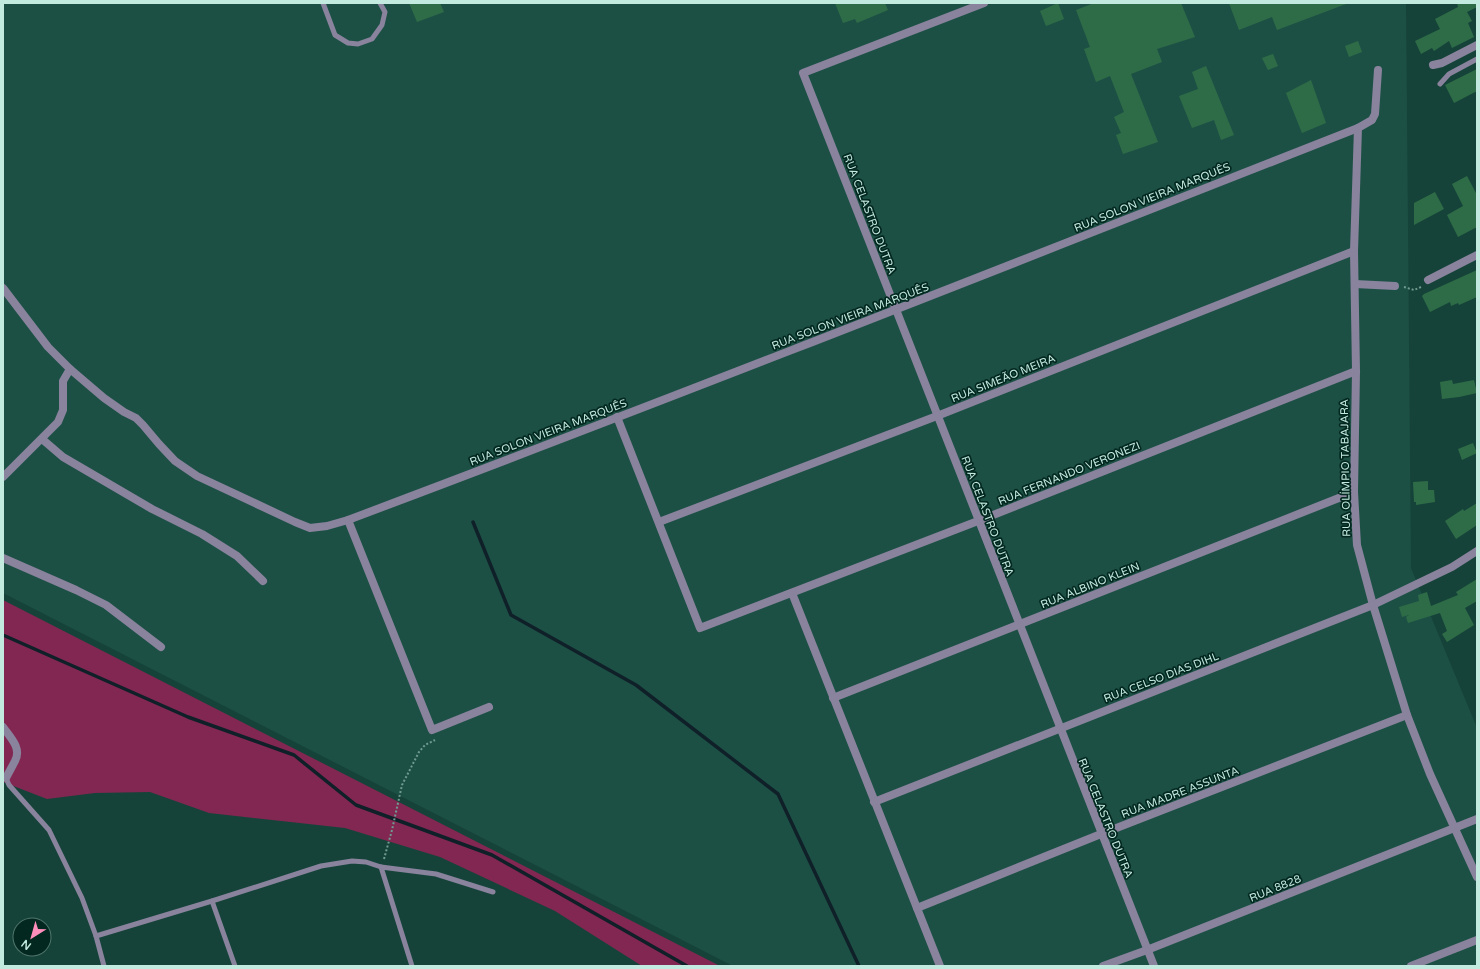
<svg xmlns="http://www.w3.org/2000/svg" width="1480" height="969" viewBox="0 0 1480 969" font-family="'Varela Round',sans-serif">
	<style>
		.built { fill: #1d5045 }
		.green { fill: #822752 }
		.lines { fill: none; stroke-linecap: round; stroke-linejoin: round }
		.stream { stroke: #0f2029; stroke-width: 3.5 }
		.building { fill: #2e6c47 }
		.path { stroke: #719b90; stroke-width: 2; stroke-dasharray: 2 2; stroke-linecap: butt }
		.service { stroke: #89839d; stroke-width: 5 }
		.minor { stroke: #89839d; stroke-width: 8 }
		.labels { text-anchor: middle; stroke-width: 3.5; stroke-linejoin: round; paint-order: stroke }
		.street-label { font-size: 11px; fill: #c3eadf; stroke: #032820 }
	</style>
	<rect width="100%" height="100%" fill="#164339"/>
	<polygon class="built" points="3,3 1406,3 1411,568 1477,728 1477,966 733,966 3,593"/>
	<polygon class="green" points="3,600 720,966 642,966 555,911 440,857 345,828 209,813 150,792 95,793 47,799 3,782"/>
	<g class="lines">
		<g class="stream">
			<polyline points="473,522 511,615 636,685 778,794 859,966"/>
			<polyline points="3,635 188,717 294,755 356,805 492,855 687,966"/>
		</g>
	</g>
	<g class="building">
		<polygon points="409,3 440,3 444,12 417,22"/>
		<polygon points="835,3 885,3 888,10 857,23 855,19 843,23"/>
		<polygon points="1058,3 1064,19 1046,26 1040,11"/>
		<polygon points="1094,3 1181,3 1195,37 1157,49 1162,62 1131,74 1158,142 1123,154 1116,135 1121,133 1114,117 1124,112 1110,76 1096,82 1084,49 1090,47 1076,10"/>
		<polygon points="1229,3 1346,3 1346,4 1277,30 1272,17 1239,30"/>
		<polygon points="1457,3 1477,3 1477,7 1467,12 1472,21 1468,23 1474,37 1452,48 1449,41 1434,51 1432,48 1421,54 1415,41 1440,29 1435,19 1458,7"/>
		<polygon points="1358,41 1362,52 1349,57 1345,46"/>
		<polygon points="1273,54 1278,66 1268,70 1262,58"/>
		<polygon points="1206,66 1234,135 1221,140 1214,120 1192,128 1179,96 1198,89 1192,72"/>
		<polygon points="1477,69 1477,91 1454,103 1445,85"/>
		<polygon points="1311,80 1326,123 1302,133 1286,93"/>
		<polygon points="1467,176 1477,195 1477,227 1458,237 1447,215 1463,206 1452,184"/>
		<polygon points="1435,192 1444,209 1414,225 1414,203"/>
		<polygon points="1477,270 1477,297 1459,305 1458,303 1451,306 1450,302 1430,312 1422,296 1424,294"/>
		<polygon points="1452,380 1453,384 1474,380 1477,393 1459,397 1442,399 1440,382"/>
		<polygon points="1473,443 1477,453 1462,460 1458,449"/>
		<polygon points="1428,481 1428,490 1434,490 1435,502 1416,505 1416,502 1414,502 1413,482"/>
		<polygon points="1477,503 1477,525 1456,539 1445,521 1463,509 1464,511"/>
		<polygon points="1477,579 1477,601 1465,608 1474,625 1447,642 1442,634 1447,631 1440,613 1408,623 1406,617 1409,615 1402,617 1399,607 1419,601 1418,595 1427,592 1431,606 1458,595 1456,592"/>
	</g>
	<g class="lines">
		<g class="path">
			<polyline points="1404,287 1414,290 1421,287"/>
			<polyline points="384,859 392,830 402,785 419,752 425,745 435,740"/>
		</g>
		<g class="service">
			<polyline points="323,3 335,35 348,43 358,44 372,39 382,25 385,12 380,3"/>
			<polyline points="1440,84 1449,74 1477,59"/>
			<polyline points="6,778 9,785 49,830 82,898 96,936 104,966"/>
			<polyline points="381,867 412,966"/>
			<polyline points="212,901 235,966"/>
			<polyline points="96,936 212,901 321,866 352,861 366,862 381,867 436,874 493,892"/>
		</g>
		<g class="minor">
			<polyline points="984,3 803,73 1154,966"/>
			<polyline points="1433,65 1442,63 1477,45"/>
			<polyline points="1378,70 1375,114 1372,120 1358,128 1354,251 1356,371 1354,492 1357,545 1373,605 1407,715 1430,774 1477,877"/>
			<polyline points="1428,280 1477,255"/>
			<polyline points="1355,284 1395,286"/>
			<path d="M3 288 48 347 70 369 104 398 124 412 136 418 143 425 159 444 175 461 197 476 295 522 310 528 327 526 348 520C686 393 1022 260 1358 128"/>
			<polyline points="617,417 700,628 978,521 1356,371"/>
			<polyline points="42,439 63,457 152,509 202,534 237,556 263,581"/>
			<polyline points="3,477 58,422 63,410 63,381 70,369"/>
			<polyline points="348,520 432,730 489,707"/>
			<polyline points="659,522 937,416 1354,251"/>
			<polyline points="3,558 76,590 106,605 161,647"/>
			<polyline points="792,593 940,966"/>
			<polyline points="833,698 1354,492"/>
			<path d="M3 727C10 737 22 748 15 761 12 767 9 772 6 778"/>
			<polyline points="874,802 1373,605 1452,567 1477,551"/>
			<polyline points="917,908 1101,834 1407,715"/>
			<polyline points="1103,966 1147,950 1477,819"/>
			<polyline points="1411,966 1477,940"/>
		</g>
	</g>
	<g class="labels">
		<g class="street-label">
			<text transform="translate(1152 197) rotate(-22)" y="4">RUA SOLON VIEIRA MARQUÊS</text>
			<text transform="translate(870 214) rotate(69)" y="4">RUA CELASTRO DUTRA</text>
			<text transform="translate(850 316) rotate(-21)" y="4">RUA SOLON VIEIRA MARQUÊS</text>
			<text transform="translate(1003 378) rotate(-22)" y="4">RUA SIMEÃO MEIRA</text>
			<text transform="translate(548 432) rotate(-21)" y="4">RUA SOLON VIEIRA MARQUÊS</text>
			<text transform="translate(1345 468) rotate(-91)" y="4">RUA OLÍMPIO TABAJARA</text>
			<text transform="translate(1069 473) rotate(-22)" y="4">RUA FERNANDO VERONEZI</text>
			<text transform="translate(988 516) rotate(69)" y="4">RUA CELASTRO DUTRA</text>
			<text transform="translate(1090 585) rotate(-22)" y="4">RUA ALBINO KLEIN</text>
			<text transform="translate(1161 677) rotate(-21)" y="4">RUA CELSO DIAS DIHL</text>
			<text transform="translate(1180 792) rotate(-21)" y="4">RUA MADRE ASSUNTA</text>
			<text transform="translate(1106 818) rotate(68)" y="4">RUA CELASTRO DUTRA</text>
			<text transform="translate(1275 888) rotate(-22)" y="4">RUA 8828</text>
		</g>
	</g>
	<rect width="1480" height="969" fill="none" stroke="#c3eadf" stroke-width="8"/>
	<g transform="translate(32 937) rotate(217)"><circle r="19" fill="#032820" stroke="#50766c"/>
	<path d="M0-3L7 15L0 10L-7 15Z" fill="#fe8ebb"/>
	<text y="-6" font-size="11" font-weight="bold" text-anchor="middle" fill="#c3eadf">N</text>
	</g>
</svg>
